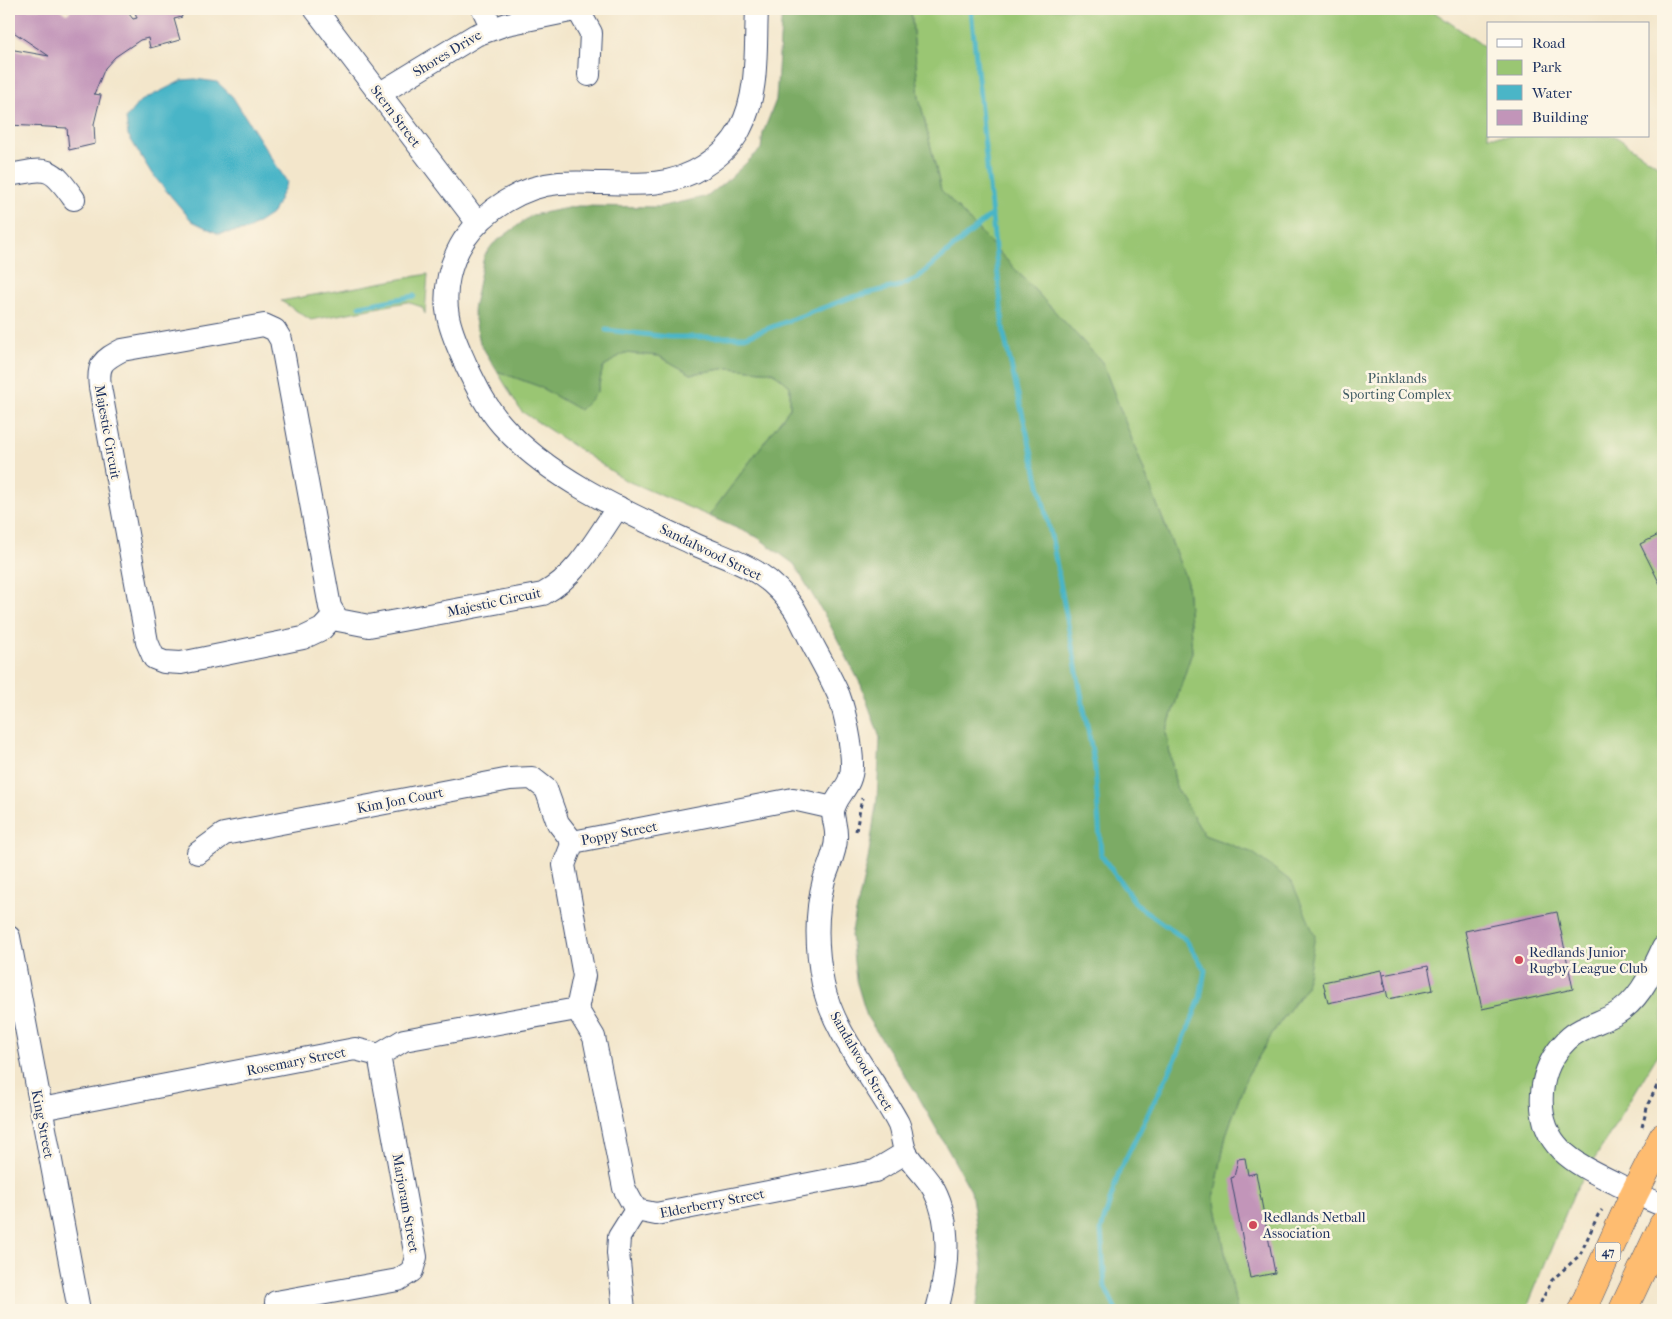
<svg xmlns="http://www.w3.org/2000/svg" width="1672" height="1319" viewBox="0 0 1672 1319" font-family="'IM FELL French Canon',serif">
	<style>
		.green { fill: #9ac673; stroke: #5a7a68 }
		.forest { fill: #7bab65; stroke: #4b6d62 }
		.water { fill: #4ab5c7; stroke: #327292 }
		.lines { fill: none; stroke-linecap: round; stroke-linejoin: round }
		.stream { stroke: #4ab5c7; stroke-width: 5 }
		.building { fill: #c295b9 }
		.minor-casing { stroke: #3b4a6e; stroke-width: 24 }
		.highway-casing { stroke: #3b4a6e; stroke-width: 29 }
		.path { stroke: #3b4a6e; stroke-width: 3; stroke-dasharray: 4 4; stroke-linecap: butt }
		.minor { stroke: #fff; stroke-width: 22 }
		.highway { stroke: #febc70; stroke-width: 28 }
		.poi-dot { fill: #d1495b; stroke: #fcf5e5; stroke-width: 2 }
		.labels { text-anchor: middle; stroke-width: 5; stroke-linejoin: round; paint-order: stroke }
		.shield { fill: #fcf5e5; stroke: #5e6a86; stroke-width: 1 }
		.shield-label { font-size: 12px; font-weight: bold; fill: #1b2f5e }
		.street-label { font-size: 14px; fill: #1b2f5e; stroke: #fcf5e5 }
		.park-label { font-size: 14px; fill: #415c64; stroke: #fcf5e5 }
		.poi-label { font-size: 14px; fill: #1b2f5e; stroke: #fcf5e5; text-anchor: start }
	</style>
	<rect width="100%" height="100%" fill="#fcf5e5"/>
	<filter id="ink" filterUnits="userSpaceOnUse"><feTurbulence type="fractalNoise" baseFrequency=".02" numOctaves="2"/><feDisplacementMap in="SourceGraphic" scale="10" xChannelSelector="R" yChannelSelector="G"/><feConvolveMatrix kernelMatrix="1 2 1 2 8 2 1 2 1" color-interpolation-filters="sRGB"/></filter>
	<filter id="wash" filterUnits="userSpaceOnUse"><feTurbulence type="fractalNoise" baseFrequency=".0096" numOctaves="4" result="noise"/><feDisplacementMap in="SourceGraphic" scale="20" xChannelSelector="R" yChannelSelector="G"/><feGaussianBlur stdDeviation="1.12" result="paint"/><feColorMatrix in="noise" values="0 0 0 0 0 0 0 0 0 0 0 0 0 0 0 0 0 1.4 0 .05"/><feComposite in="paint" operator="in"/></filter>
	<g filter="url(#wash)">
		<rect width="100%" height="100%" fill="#f3e6cb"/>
		<g class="green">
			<polygon points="911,9 1430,9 1488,49 1488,136 1615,136 1663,169 1663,1046 1574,1193 1526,1310 1237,1310 1214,1198 1226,1135 1247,1076 1276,1028 1306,987 1253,853 1204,835 1176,787 1166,732 1192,652 1187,582 1102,362 941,190 919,97"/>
			<polygon points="428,274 425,314 422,307 407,302 311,320 281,301"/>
			<polygon points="624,353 659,356 691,374 729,368 773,372 790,386 790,408 709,516 625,480 521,411 497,371 538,386 580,410 597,393 603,367"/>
		</g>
		<polygon class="forest" points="782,9 911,9 919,97 941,190 1102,362 1187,582 1192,652 1166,732 1176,787 1204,835 1253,853 1292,882 1315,936 1306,987 1276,1028 1247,1076 1226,1135 1214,1198 1237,1310 976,1310 983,1268 971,1191 917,1094 867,1017 856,980 851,935 868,859 877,799 880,738 861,685 828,621 794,564 757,537 709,516 790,408 790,386 773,372 729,368 691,374 659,356 624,353 603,367 597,393 580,410 538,386 497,371 480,343 473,310 484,256 493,244 532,215 578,206 659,207 708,196 729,179 761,149 763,133 776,100"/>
		<polygon class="water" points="195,79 217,82 232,96 287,182 273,213 247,230 219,234 192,221 152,174 128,135 126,118 139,102 183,80"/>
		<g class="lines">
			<g class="stream">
				<polyline points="971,9 1004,335 1052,540 1095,767 1101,855 1137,905 1186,940 1205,970 1200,999 1176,1058 1119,1172 1101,1230 1105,1287 1116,1310"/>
				<polyline points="360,306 414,296"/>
				<polyline points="606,330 669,337 745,337 852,297 899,286 916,279 992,214"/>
			</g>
		</g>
		<g id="blocks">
			<g class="building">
				<polygon points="9,9 59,9 67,14 72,9 125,9 133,19 137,18 134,9 180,9 182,17 174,19 180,40 150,48 148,38 140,40 115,57 105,68 94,94 101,95 94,124 95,144 69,150 67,128 9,125 9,49 49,56 12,31 14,29 9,25"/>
				<polygon points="1663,533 1663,582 1660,584 1640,544"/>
				<polygon points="1557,912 1573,989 1482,1009 1465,931"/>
				<polygon points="1428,966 1433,990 1388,999 1383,975"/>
				<polygon points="1381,970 1385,991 1328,1003 1323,982"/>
				<polygon points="1245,1158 1248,1175 1256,1173 1275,1273 1250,1278 1231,1178 1234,1177 1238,1159"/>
			</g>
		</g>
	</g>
	<g filter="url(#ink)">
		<use href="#blocks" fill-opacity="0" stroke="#3b4a6e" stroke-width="1"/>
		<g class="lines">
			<g class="minor-casing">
				<g id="minor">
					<polyline points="315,9 477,222"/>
					<polyline points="483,9 492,28"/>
					<path d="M757 9C755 48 759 94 740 129 732 145 718 157 704 166 660 195 608 179 559 183 522 186 485 210 464 240 450 262 443 290 448 316 451 333 459 349 466 365 476 386 486 407 502 425 549 479 630 514 694 544 737 563 767 568 795 610 802 622 808 636 815 649 823 664 832 680 839 696 845 712 852 747 852 764 853 788 835 794 833 812 833 820 837 829 836 838 836 852 828 867 824 880 815 914 816 949 823 984 834 1035 874 1078 898 1123 903 1133 901 1146 908 1156 916 1168 927 1177 934 1190 953 1226 947 1273 937 1310"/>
					<polyline points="578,10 591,33 589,75"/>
					<polyline points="379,94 476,35 507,24 580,9"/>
					<path d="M9 175C48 168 50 165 74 199"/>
					<path d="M335 615 322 629 303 638 181 663 164 662 154 658 147 642 100 387C97 364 103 360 122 350L264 325 275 330 281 340 330 607 338 620 369 626 543 594C578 575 596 539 618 507"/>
					<polyline points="198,853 224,834 510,779 532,778 546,789 558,823 573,842"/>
					<polyline points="9,937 79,1310"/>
					<path d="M1663 948C1651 973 1640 1001 1614 1015 1599 1023 1580 1027 1567 1040 1552 1055 1544 1071 1542 1093 1538 1146 1574 1163 1615 1183 1631 1191 1646 1199 1663 1205"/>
					<polyline points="577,1009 594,1037 624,1188 636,1210 656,1214 875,1171 905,1153"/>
					<polyline points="577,1009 584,976 564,865 573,842 793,799 833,808"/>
					<polyline points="41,1109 355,1049 379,1055 404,1040 577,1009"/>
					<polyline points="276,1302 398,1280 412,1271 416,1257 379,1055"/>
					<polyline points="624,1310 618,1253 619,1237 636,1210"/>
				</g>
			</g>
			<g class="highway-casing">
				<g id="highway">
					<polyline points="1582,1310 1634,1194 1663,1137"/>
					<polyline points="1623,1310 1663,1225"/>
				</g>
			</g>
			<g class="path">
				<polyline points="856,831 862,798"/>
				<polyline points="1642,1127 1648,1104 1663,1074"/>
				<polyline points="1537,1310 1552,1280 1580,1255 1598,1215 1602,1210"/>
			</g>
			<use href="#minor" class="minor"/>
			<use href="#highway" class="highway"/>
		</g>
	</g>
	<g class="poi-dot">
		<circle cx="1519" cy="960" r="5"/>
		<circle cx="1253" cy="1225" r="5"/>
	</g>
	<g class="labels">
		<rect class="shield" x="1595.5" y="1242.5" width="25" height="19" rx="4"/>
		<g class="shield-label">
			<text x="1608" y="1256">47</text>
		</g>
		<g class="street-label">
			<text transform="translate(447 53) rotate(-31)" y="5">Shores Drive</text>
			<text transform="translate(396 116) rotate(53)" y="5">Stern Street</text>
			<text transform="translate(108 432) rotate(80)" y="5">Majestic Circuit</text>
			<text transform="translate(711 552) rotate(26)" y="5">Sandalwood Street</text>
			<text transform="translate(494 602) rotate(-12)" y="5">Majestic Circuit</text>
			<text transform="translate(400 800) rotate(-11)" y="5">Kim Jon Court</text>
			<text transform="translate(619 833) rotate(-11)" y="5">Poppy Street</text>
			<text transform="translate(296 1061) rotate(-11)" y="5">Rosemary Street</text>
			<text transform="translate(862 1061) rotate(60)" y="5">Sandalwood Street</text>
			<text transform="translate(43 1124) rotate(79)" y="5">King Street</text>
			<text transform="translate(406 1203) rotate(80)" y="5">Marjoram Street</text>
			<text transform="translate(712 1203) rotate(-11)" y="5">Elderberry Street</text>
		</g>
		<g class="park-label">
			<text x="1397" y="383">Pinklands<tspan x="1397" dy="16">Sporting Complex</tspan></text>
		</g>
		<g class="poi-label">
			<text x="1529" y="957">Redlands Junior<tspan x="1529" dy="16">Rugby League Club</tspan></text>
			<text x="1263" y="1222">Redlands Netball<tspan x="1263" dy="16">Association</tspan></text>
		</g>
	</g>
	<rect width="1672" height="1319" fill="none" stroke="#fcf5e5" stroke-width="30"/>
	<rect x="1487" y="22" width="162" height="115" fill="#fcf5e5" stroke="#a2a6af"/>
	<rect x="1497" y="39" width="25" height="8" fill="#ffffff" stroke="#a2a6af"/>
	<text x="1532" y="48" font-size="15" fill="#1b2f5e">Road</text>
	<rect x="1497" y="60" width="25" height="15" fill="#9ac673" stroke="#a2a6af"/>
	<text x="1532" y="72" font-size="15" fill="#1b2f5e">Park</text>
	<rect x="1497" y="85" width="25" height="15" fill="#4ab5c7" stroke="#a2a6af"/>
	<text x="1532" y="98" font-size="15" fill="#1b2f5e">Water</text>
	<rect x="1497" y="110" width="25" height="15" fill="#c295b9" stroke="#a2a6af"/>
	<text x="1532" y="122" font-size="15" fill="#1b2f5e">Building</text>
</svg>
